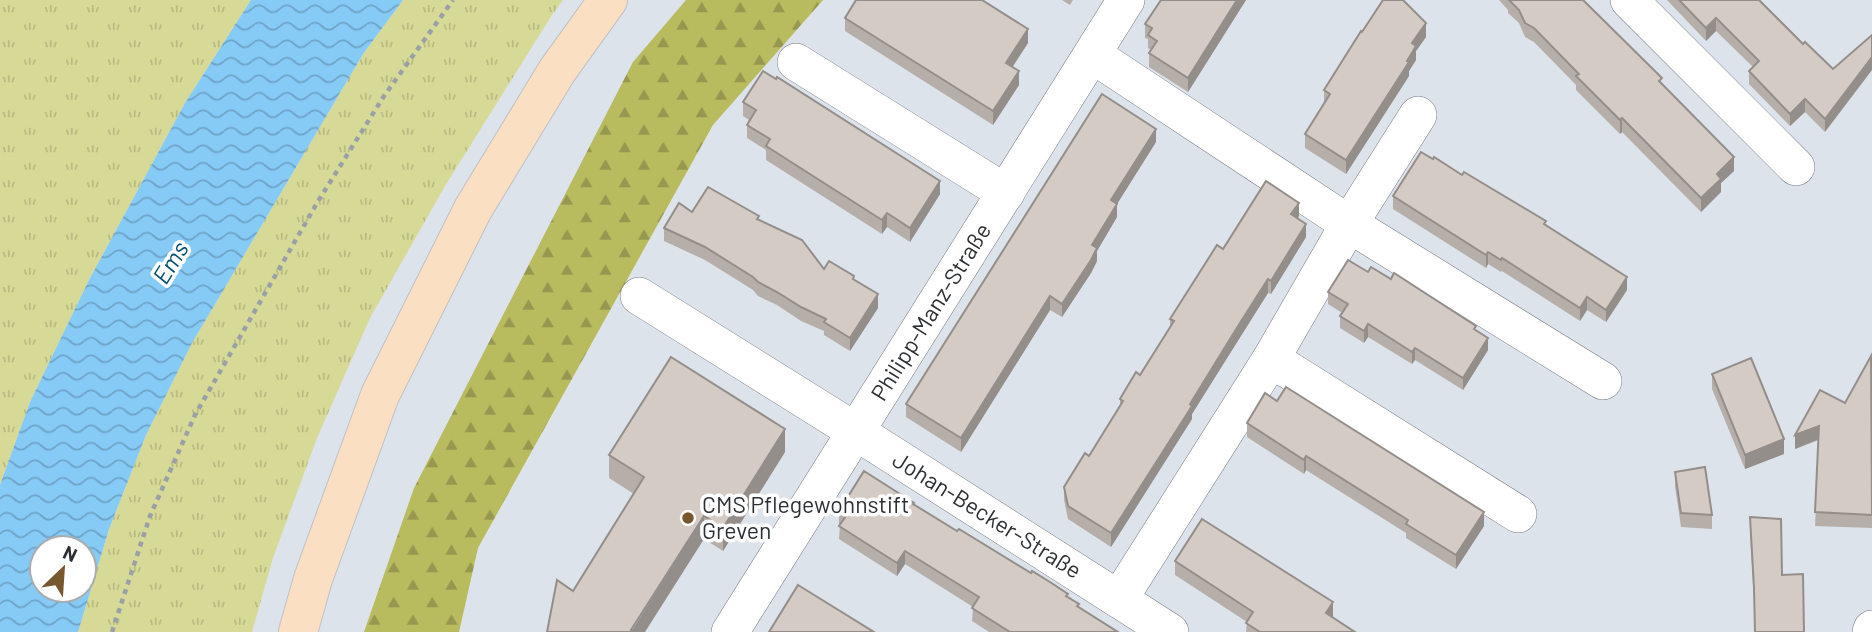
<svg xmlns="http://www.w3.org/2000/svg" width="1872" height="632" viewBox="0 0 1872 632" font-family="Barlow,sans-serif">
	<style>
		.grass { fill: url(#grass-tufts) }
		.forest { fill: url(#forest-firs) }
		.water { fill: url(#water-waves); fill-rule: evenodd }
		.lines { fill: none; stroke-linecap: round; stroke-linejoin: round }
		.minor-casing { stroke: #777c83; stroke-width: 38 }
		.major-casing { stroke: #c0c1c2; stroke-width: 40 }
		.path { stroke: #9ba0a6; stroke-width: 4.5; stroke-dasharray: 5 5; stroke-linecap: butt }
		.minor { stroke: #fff; stroke-width: 37 }
		.major { stroke: #fadfc2; stroke-width: 38 }
		.wall { fill: #b6afa9 }
		.shaded-wall { fill: #948e8a }
		.building { fill: #d4cbc5; stroke: #948e8a; stroke-width: 2 }
		.poi-dot { fill: #77572d; stroke: #fff; stroke-width: 2.5 }
		.labels { text-anchor: middle; stroke-width: 7; stroke-linejoin: round; paint-order: stroke }
		.street-label { font-size: 23px; fill: #2d3033; stroke: #fff }
		.poi-label { font-size: 23px; fill: #2d3033; stroke: #fff; text-anchor: start }
		.water-label { font-size: 24px; font-style: italic; fill: #024d71; stroke: #fff }
	</style>
	<defs>
		<pattern id="grass-tufts" width="24" height="20" patternUnits="userSpaceOnUse" patternTransform="scale(1.75)"><rect width="24" height="20" fill="#d7da96"/><path d="M3 7l-1-3M5 7V3M7 7l1-3M15 17l-1-3M17 17v-4M19 17l1-3" fill="none" stroke="#b9bb82"/></pattern>
		<pattern id="forest-firs" width="22" height="20" patternUnits="userSpaceOnUse" patternTransform="scale(1.75)"><rect width="22" height="20" fill="#b9bb5f"/><path d="M5 1l3.5 6h-7zM16 11l3.5 6h-7z" fill="#97984f"/></pattern>
		<pattern id="water-waves" width="16" height="10" patternUnits="userSpaceOnUse" patternTransform="scale(1.75)"><rect width="16" height="10" fill="#86caf6"/><path d="M0 5q4-4 8 0t8 0" fill="none" stroke="#6ea4c8"/></pattern>
	</defs>
	<rect width="100%" height="100%" fill="#dde3eb"/>
	<g class="grass">
		<polygon points="0,0 251,0 185,103 89,280 30,402 0,485"/>
		<polygon points="403,0 563,0 552,15 445,186 370,318 317,438 273,558 252,632 78,632 109,529 146,435 192,343 363,54"/>
	</g>
	<polygon class="forest" points="686,0 823,0 713,125 478,548 459,632 364,632 414,488 633,62"/>
	<path class="water" d="M251 0H403L363 54 192 343 146 435 109 529 78 632H0V485L30 402 89 280 185 103ZM42 548H84V590H42Z"/>
	<g class="lines">
		<g class="minor-casing">
			<g id="minor">
				<polyline points="1629,0 1796,167"/>
				<polyline points="1093,55 1349,224 1603,381"/>
				<polyline points="796,62 1006,193"/>
				<polyline points="639,296 855,431 1170,632"/>
				<polyline points="1271,359 1518,514"/>
				<polyline points="1119,599 1271,359 1349,224 1418,115"/>
				<polyline points="730,632 1126,0"/>
				<polyline points="1871,632 1872,629"/>
			</g>
		</g>
		<g class="major-casing">
			<polyline id="major" points="298,632 313,579 380,395 473,209 557,71 608,0"/>
		</g>
		<polyline class="path" points="112,632 150,516 195,415 317,203 384,96 453,0"/>
		<use href="#minor" class="minor"/>
		<use href="#major" class="major"/>
	</g>
	<g class="wall">
		<polygon points="1062,0 1073,0 1070,5"/>
		<polygon points="1161,0 1246,0 1188,92 1149,67 1149,53 1151,50 1148,48 1148,39 1145,38 1145,24"/>
		<polygon points="1499,0 1583,0 1662,84 1734,171 1721,183 1721,192 1701,212 1622,132 1620,134 1576,90 1576,85 1534,42 1525,37 1519,23 1508,13 1508,10"/>
		<polygon points="1667,0 1759,0 1803,44 1833,69 1825,132 1805,112 1790,126 1749,84 1749,71 1753,67 1716,31 1706,41"/>
		<polygon points="845,18 1028,43 1012,67 1019,85 993,125 845,31"/>
		<polygon points="1362,32 1426,37 1416,51 1416,60 1409,71 1409,76 1346,174 1305,148 1305,134 1324,103 1324,90"/>
		<polygon points="743,102 940,194 910,242 887,227 882,234 766,160 766,150 747,138 747,125 749,120 743,116"/>
		<polygon points="1156,142 1117,204 1117,217 1097,251 1097,261 1091,273 1062,317 1050,310 961,452 906,417 906,404"/>
		<polygon points="1433,159 1462,175 1546,225 1627,290 1606,322 1587,310 1580,321 1502,271 1501,272 1488,264 1486,268 1393,209 1393,196"/>
		<polygon points="692,212 759,220 824,269 854,279 878,308 850,351 824,335 824,331 801,321 777,305 758,296 753,290 705,260 664,241 664,228"/>
		<polygon points="1299,216 1298,218 1306,237 1271,294 1268,293 1238,340 1192,414 1192,419 1111,547 1068,519 1064,500 1064,487 1089,456 1120,406 1120,399 1140,375 1170,327 1170,319 1223,249"/>
		<polygon points="1368,272 1476,330 1488,350 1463,390 1415,360 1412,364 1368,337 1364,343 1340,328 1340,316 1342,313 1328,304 1328,292"/>
		<polygon points="1872,356 1872,528 1815,526 1819,440 1795,449 1845,403"/>
		<polygon points="1712,374 1784,454 1745,469 1712,389"/>
		<polygon points="1247,423 1484,526 1456,569 1406,538 1406,533 1306,470 1304,474 1247,437"/>
		<polygon points="785,452 723,551 609,478 609,455"/>
		<polygon points="1675,472 1712,515 1712,529 1681,527 1675,486"/>
		<polygon points="914,505 1068,597 1079,607 1118,632 989,632 972,621 973,607 905,564 897,576 839,539 840,525 839,524 839,511"/>
		<polygon points="1750,517 1782,575 1754,602 1750,532"/>
		<polygon points="1175,561 1333,616 1332,617 1355,632 1246,632 1247,622 1175,575"/>
	</g>
	<g class="shaded-wall">
		<polygon points="1237,0 1246,0 1188,92 1188,78"/>
		<polygon points="1716,18 1716,31 1706,41 1706,28"/>
		<polygon points="1426,23 1426,37 1416,51 1416,60 1409,71 1409,76 1346,174 1346,160 1412,43"/>
		<polygon points="1028,29 1028,43 1006,77 1006,63"/>
		<polygon points="1872,57 1872,70 1825,132 1825,119"/>
		<polygon points="1019,71 1019,85 993,125 993,111"/>
		<polygon points="1805,99 1805,112 1790,126 1790,114"/>
		<polygon points="1622,118 1622,132 1620,134 1620,120"/>
		<polygon points="1156,129 1156,142 1117,204 1117,217 1097,251 1097,261 1091,273 1062,317 1062,304 1111,200"/>
		<polygon points="1734,157 1734,171 1721,183 1721,192 1701,212 1701,198 1717,174"/>
		<polygon points="940,181 940,194 910,242 910,228"/>
		<polygon points="1299,203 1299,216 1291,228 1291,214"/>
		<polygon points="887,213 887,227 882,234 882,220"/>
		<polygon points="1306,224 1306,237 1271,294 1271,281"/>
		<polygon points="1488,252 1488,264 1486,268 1486,255"/>
		<polygon points="1627,277 1627,290 1606,322 1606,310"/>
		<polygon points="1268,279 1268,293 1192,414 1192,419 1111,547 1111,533 1190,404"/>
		<polygon points="878,294 878,308 850,351 850,338"/>
		<polygon points="1050,296 1050,310 961,452 961,438"/>
		<polygon points="1587,297 1587,310 1580,321 1580,308"/>
		<polygon points="1368,324 1368,337 1364,343 1364,331"/>
		<polygon points="1488,338 1488,350 1463,390 1463,378"/>
		<polygon points="1415,348 1415,360 1412,364 1412,352"/>
		<polygon points="1819,426 1819,439 1795,449 1795,435"/>
		<polygon points="785,429 785,452 723,551 723,528"/>
		<polygon points="1784,439 1784,454 1745,469 1745,455"/>
		<polygon points="1306,456 1306,470 1304,474 1304,460"/>
		<polygon points="1484,512 1484,526 1456,569 1456,555"/>
		<polygon points="704,516 704,539 645,632 631,632"/>
		<polygon points="905,551 905,564 897,576 897,563"/>
		<polygon points="1333,602 1333,616 1326,627 1326,613"/>
	</g>
	<g class="building">
		<polygon points="856,0 982,0 1028,29 1006,63 1019,71 993,111 845,18"/>
		<polygon points="1161,0 1237,0 1188,78 1149,53 1157,41 1148,35 1152,28 1145,24"/>
		<polygon points="1383,0 1403,0 1426,23 1412,43 1416,46 1407,61 1409,62 1346,160 1305,134 1330,94 1324,90 1361,31 1362,32"/>
		<polygon points="1509,0 1583,0 1662,78 1659,81 1734,157 1717,174 1721,179 1701,198 1622,118 1620,120 1576,76 1579,74 1534,28 1525,23 1519,10"/>
		<polygon points="1679,0 1759,0 1803,44 1805,42 1833,69 1872,35 1872,57 1825,119 1805,99 1790,114 1749,71 1759,61 1716,18 1706,28"/>
		<polygon points="763,71 776,79 777,77 940,181 910,228 887,213 882,220 766,146 770,139 747,125 756,110 743,102"/>
		<polygon points="1102,94 1156,129 1111,200 1117,204 1092,245 1097,248 1091,260 1062,304 1050,296 961,438 906,404"/>
		<polygon points="1421,152 1433,159 1434,157 1462,175 1464,172 1546,221 1544,224 1627,277 1606,310 1587,297 1580,308 1502,258 1501,260 1488,252 1486,255 1393,196"/>
		<polygon points="1266,181 1299,203 1291,214 1306,224 1271,281 1268,279 1238,326 1190,404 1192,406 1111,533 1068,506 1064,487 1085,453 1089,456 1123,401 1120,399 1136,372 1140,375 1174,321 1170,319 1217,245 1223,249"/>
		<polygon points="708,187 759,216 757,219 802,240 824,269 829,261 854,276 853,279 878,294 850,338 824,322 826,319 801,307 777,292 758,282 753,277 705,247 664,228 679,203 692,212"/>
		<polygon points="1348,260 1368,272 1371,267 1391,279 1394,273 1476,326 1474,329 1488,338 1463,378 1415,348 1412,352 1368,324 1364,331 1340,316 1348,304 1328,292"/>
		<polygon points="1871,356 1872,515 1815,512 1819,426 1795,435 1820,390 1845,403"/>
		<polygon points="671,357 785,429 723,528 704,516 631,630 634,632 547,632 557,580 573,591 644,477 609,455"/>
		<polygon points="1751,358 1784,439 1745,455 1712,374"/>
		<polygon points="1286,387 1484,512 1456,555 1406,524 1408,520 1306,456 1304,460 1247,423 1265,393 1277,401"/>
		<polygon points="1705,467 1712,515 1681,513 1675,472"/>
		<polygon points="864,471 914,503 913,504 957,531 959,529 1031,573 1032,571 1050,582 1068,594 1066,596 1079,604 1077,606 1118,632 1010,632 972,608 979,597 905,551 897,563 839,526 846,516 839,511"/>
		<polygon points="1750,517 1781,519 1782,575 1803,574 1804,632 1755,632 1754,588"/>
		<polygon points="1202,519 1333,602 1326,613 1355,632 1260,632 1246,623 1253,612 1175,561"/>
		<polygon points="798,585 874,632 769,632"/>
	</g>
	<circle class="poi-dot" cx="688" cy="518" r="7"/>
	<g class="labels">
		<g class="street-label">
			<text transform="translate(931 312) rotate(-58)" y="8">Philipp-Manz-Straße</text>
			<text transform="translate(987 515) rotate(32)" y="8">Johan-Becker-Straße</text>
		</g>
		<g class="poi-label">
			<text x="702" y="513">CMS Pflegewohnstift<tspan x="702" dy="26">Greven</tspan></text>
		</g>
		<g class="water-label">
			<text transform="translate(171 263) rotate(-58)" y="8">Ems</text>
		</g>
	</g>
	<g transform="translate(63 569) rotate(25)"><circle r="33" fill="#ffffff" stroke="#abacad" stroke-width="2"/>
	<path d="M0-5L12 26L0 18L-12 26Z" fill="#77572d"/>
	<text y="-10" font-size="19" font-weight="bold" text-anchor="middle" fill="#2d3033">N</text>
	</g>
</svg>
